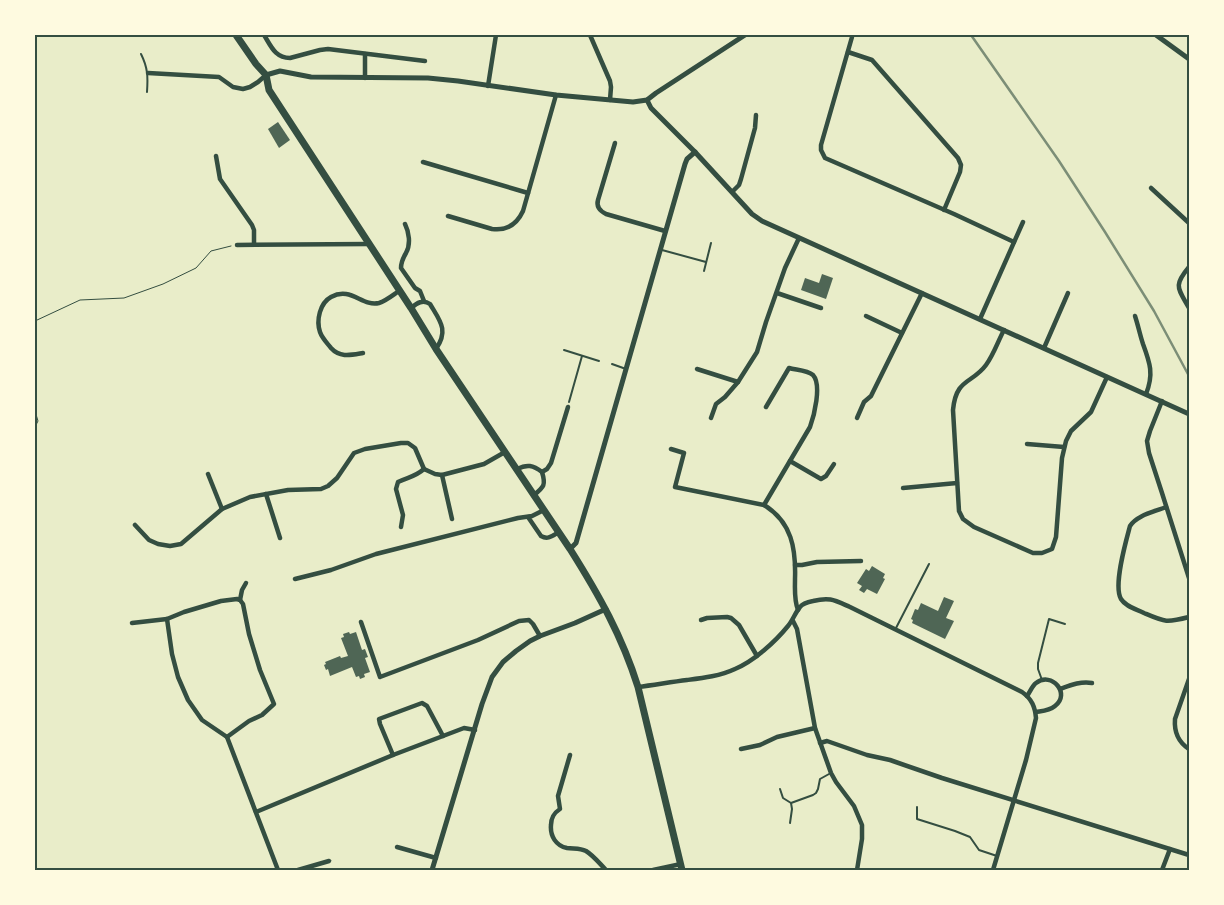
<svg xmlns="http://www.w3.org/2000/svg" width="1224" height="905" viewBox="0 0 1224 905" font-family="Quicksand,sans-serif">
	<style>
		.building { fill: #4f6655 }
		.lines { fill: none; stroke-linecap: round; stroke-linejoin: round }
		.path { stroke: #344e41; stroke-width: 1 }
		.service { stroke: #344e41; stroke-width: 2 }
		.minor { stroke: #344e41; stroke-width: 4.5 }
		.tertiary { stroke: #344e41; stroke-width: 5 }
		.primary { stroke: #344e41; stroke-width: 7 }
		.rail { stroke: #7c8e77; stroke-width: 2.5 }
		.neatline { fill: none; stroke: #344e41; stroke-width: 2 }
	</style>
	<rect width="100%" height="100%" fill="#e9edc9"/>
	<g class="building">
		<polygon points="278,122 290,140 279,148 268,129"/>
		<polygon points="822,274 833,278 826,299 801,290 805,278 819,283"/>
		<polygon points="872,566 885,574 883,578 885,579 877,594 867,589 864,593 859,590 862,586 857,583 866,569 869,571"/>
		<polygon points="944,597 954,601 946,618 954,621 945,639 912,623 913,620 911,619 915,609 918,610 921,603 938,611"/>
		<polygon points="349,632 350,634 356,632 362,650 365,649 368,657 365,658 370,672 364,674 365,677 360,679 359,676 356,677 352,667 330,676 328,669 326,670 324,665 326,664 325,662 340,656 341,658 348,656 341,638 344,637 343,634"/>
	</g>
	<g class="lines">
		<g class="path">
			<polyline points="35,321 80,300 124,298 163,284 196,268 211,251 231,246"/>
			<polyline points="35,411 38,421 35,427"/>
		</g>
		<g class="service">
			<path d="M141 54C148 68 148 77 147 92"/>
			<polyline points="662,250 706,262"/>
			<polyline points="704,271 711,243"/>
			<polyline points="564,350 599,361"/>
			<polyline points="612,364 626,369"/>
			<polyline points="569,402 582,356"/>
			<polyline points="896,628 929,564"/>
			<polyline points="1042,680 1038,669 1038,663 1049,619 1065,624"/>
			<polyline points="780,789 783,798 791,803 792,809 790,823"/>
			<polyline points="791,803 813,795 816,793 818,789 820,779 829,774"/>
			<polyline points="917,807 917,819 955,831 970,837 979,850 997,856"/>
		</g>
		<g class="minor">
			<path d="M264 35C271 46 275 58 290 58L320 50 328 49 425 61"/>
			<polyline points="590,35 610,81 611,87 610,100"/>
			<polyline points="852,37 821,145 821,150 825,158 954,214 1014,242"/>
			<polyline points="848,52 872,60 958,158 961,165 960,172 944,210"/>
			<polyline points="148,73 219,77 233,87 243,89 250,87 258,82 266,75"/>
			<polyline points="365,78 365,54"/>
			<polyline points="488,86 496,35"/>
			<path d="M615 143 598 200C596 207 600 211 606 214L665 231"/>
			<polyline points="216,156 220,179 252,225 254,230 254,244"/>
			<polyline points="423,162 528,193"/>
			<polyline points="1151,188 1189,223"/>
			<polyline points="732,192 739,185 741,179 755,128 756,115"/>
			<path d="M448 216 492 229C507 231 517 224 523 211L556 95"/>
			<path d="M405 224C409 232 411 244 406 253 403 258 401 262 401 268L415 288 420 291 424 301"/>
			<polyline points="237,245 369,244"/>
			<path d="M1189 267C1173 286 1178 288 1189 308"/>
			<polyline points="777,293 821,308"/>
			<path d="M411 308C417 303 423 299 430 304 440 321 449 330 436 349"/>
			<polyline points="866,316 902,333"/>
			<path d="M1135 316C1138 325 1140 335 1143 344 1150 363 1154 374 1146 394"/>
			<polyline points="980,319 1023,222"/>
			<path d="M1004 330C998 341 994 354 986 365 972 384 956 378 953 410L959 511 963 519 974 527 1033 553H1042L1052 549 1056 537 1062 458 1066 441 1071 431 1091 412 1107 377"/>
			<polyline points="1044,348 1068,293"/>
			<path d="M363 353C351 355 340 358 331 348 327 343 322 338 320 332 316 320 320 303 331 297 351 286 362 307 379 303 386 301 393 295 399 291"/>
			<polyline points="697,369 738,382"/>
			<polyline points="1162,401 1150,431 1147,441 1149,453 1162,493 1189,578"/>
			<polyline points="711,418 716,404 725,397 738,382 757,352 766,322 785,268 799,238"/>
			<polyline points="857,418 864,402 871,396 922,293"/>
			<polyline points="1027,444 1064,447"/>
			<path d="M671 449 684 453 675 487 764 505C792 522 796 549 795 579 795 590 794 600 798 610"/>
			<polyline points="790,461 821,479 826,476 834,464"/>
			<path d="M517 469C527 464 533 465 542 472 546 485 544 487 534 495"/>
			<polyline points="542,472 547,469 551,463 568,407"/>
			<polyline points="208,474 222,509"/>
			<polyline points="442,475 452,519"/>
			<polyline points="903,488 957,483"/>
			<polyline points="266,494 280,538"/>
			<path d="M764 505 810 427C814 416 822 385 813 375 807 370 796 370 789 368L766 407"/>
			<path d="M1166 507C1154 512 1137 515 1130 526 1126 541 1113 586 1121 599 1126 607 1136 609 1144 613 1165 622 1166 623 1189 617"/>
			<path d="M528 517 541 536C548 540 552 536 559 532"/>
			<polyline points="135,525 149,540 158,544 170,546 181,544 222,509 250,497 288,490 321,489 328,486 337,478 354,453 365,449 401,443 408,443 415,448 424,469 435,474 442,475 484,464 505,452"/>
			<path d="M401 527 403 515 396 489 398 482C408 477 415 477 424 469"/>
			<polyline points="795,565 802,565 817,562 861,561"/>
			<polyline points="295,579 331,570 376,554 518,518 532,516 544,510"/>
			<polyline points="240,600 242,590 246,583"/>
			<polyline points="167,619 172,654 178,677 188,700 202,720 227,737 278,870"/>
			<polyline points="701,620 707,618 727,617 731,618 739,625 757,656"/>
			<polyline points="793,621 797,629 815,728 831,773 836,782 854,806 862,825 862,839 857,870"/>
			<polyline points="361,622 380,677 478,640 519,621 529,620 533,624 540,636"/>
			<polyline points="132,623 167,619 184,612 221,601 237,599 240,600 243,604 249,634 260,670 274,704 262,715 249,721 227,737"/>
			<path d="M1189 679 1175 719C1174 732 1178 742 1189 749"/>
			<path d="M638 687C654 685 671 682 687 680 703 678 720 676 735 669 754 661 775 642 788 626 793 620 795 613 800 607 803 603 808 602 813 601 830 597 834 600 850 607L1022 692C1032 699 1035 707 1036 718L1026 760 993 870"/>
			<path d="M1060 689C1071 685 1081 681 1092 683"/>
			<path d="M1027 696C1030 692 1032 686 1036 683 1052 671 1071 694 1055 706 1049 711 1042 711 1036 712"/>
			<polyline points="820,743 827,741 867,755 890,760 942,778 1189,855"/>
			<polyline points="741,749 760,745 777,737 815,728"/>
			<polyline points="393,755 380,724 379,719 422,703 427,706 443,736"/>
			<path d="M570 755 558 796 560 809C554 813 551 817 551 825 550 836 556 846 567 848 574 849 580 848 586 851 594 856 600 864 606 870"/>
			<polyline points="256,812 393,755 443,736 464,728 475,730"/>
			<polyline points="397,847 436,858"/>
			<polyline points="298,870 329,861"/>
			<polyline points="653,870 681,864"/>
			<polyline points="1162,870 1170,849"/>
		</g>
		<g class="tertiary">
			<polyline points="1156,35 1189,59"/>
			<polyline points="266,75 280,71 311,77 428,78 458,81 556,95 633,102 647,100 656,93 745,35"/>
			<polyline points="647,100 651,108 695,152 752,214 762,221 1189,414"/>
			<polyline points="570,549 576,543 685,164 687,159 695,152"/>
			<polyline points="432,870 482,704 492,677 503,662 516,651 530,641 540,636 575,623 606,609"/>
		</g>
		<path class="primary" d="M236 35 256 64 266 75 269 90 411 308 436 349 570 549C599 595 622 636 638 687L682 870"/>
		<polyline class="rail" points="971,35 1059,161 1105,232 1154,311 1189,376"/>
	</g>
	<rect width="1224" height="905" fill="none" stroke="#fefae0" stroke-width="72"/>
	<rect x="36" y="36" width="1152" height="833" class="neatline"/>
</svg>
